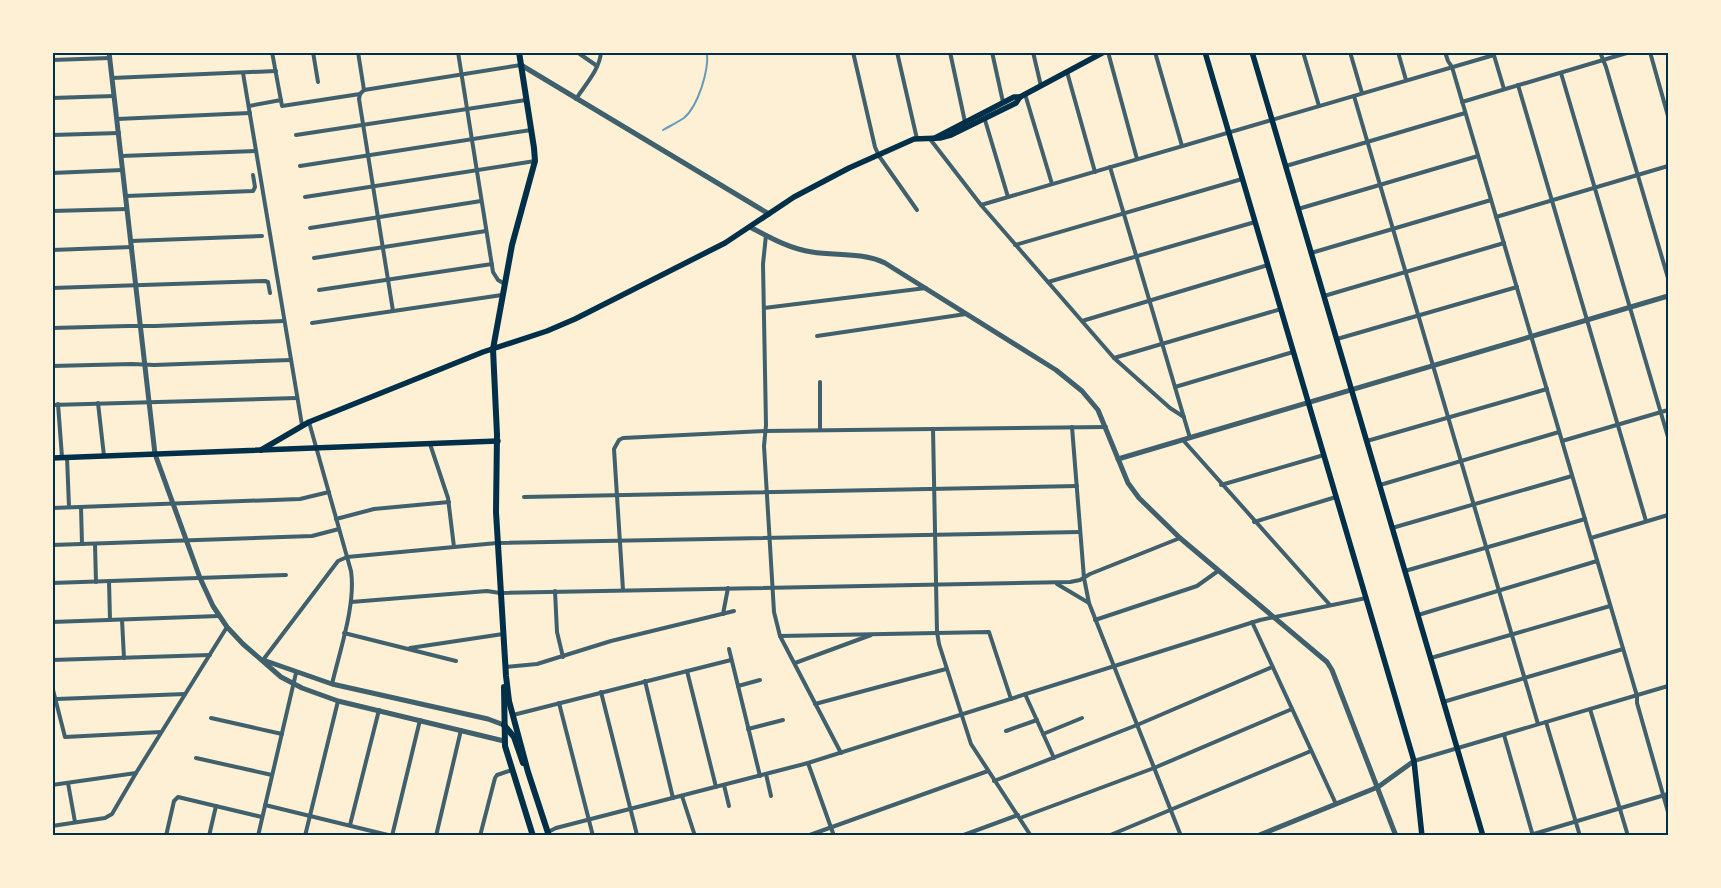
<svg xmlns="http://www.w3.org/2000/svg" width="1721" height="888" viewBox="0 0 1721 888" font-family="'Golos Text',sans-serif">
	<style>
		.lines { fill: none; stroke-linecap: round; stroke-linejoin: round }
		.stream { stroke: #669bbc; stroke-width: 2 }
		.minor { stroke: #3f606c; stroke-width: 4 }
		.tertiary { stroke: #3f606c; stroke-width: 5 }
		.secondary { stroke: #003049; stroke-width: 5.5 }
		.primary { stroke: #003049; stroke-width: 6 }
		.neatline { fill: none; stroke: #003049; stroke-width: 2 }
	</style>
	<rect width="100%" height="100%" fill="#fdf0d5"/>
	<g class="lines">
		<path class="stream" d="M663 130C670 126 678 122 684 118 698 106 709 71 707 52"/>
		<g class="minor">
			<polyline points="272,52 282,106 360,94"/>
			<polyline points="313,52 318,82"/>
			<polyline points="358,52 364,90"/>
			<polyline points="458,52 493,272 498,280 505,284"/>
			<polyline points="577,52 597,66"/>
			<polyline points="853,52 875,147 879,156 917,210"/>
			<polyline points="897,52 917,139"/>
			<polyline points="950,52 965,122"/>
			<polyline points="992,52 1003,102"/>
			<polyline points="1033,52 1041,86"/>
			<polyline points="1108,52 1137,159"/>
			<polyline points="1155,52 1182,146"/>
			<polyline points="1303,52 1319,106"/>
			<polyline points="1350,52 1362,93"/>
			<polyline points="1398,52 1406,80"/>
			<polyline points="1445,52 1448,61 1452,67 1637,696 1637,703 1668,812"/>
			<polyline points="1493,52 1504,89"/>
			<polyline points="1600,52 1606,67 1668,278"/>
			<polyline points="1650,52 1668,116"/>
			<polyline points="52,60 110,58"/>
			<polyline points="1067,72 1095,172"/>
			<polyline points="243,73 302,425"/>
			<polyline points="1561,73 1668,437"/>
			<polyline points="112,78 276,71"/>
			<polyline points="1518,85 1646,521"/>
			<polyline points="364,90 360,94 359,99 393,311"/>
			<polyline points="364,90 521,65"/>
			<polyline points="1025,94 1052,184"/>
			<polyline points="1354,96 1538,724"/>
			<polyline points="52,98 114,96"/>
			<path d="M576 99C585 85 600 69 601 52"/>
			<polyline points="1462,102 1630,52"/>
			<polyline points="249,106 281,100"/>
			<polyline points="117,119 250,113"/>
			<polyline points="985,120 1008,197"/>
			<polyline points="52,135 119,133"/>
			<polyline points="296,135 526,100"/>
			<polyline points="930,139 981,205 1114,358 1170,408 1184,417"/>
			<polyline points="121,156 256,151"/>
			<polyline points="300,166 531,130"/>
			<polyline points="1286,166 1465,113"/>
			<polyline points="1110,167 1190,438"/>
			<polyline points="52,173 123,170"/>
			<polyline points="126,196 253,191 255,187 253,175"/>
			<polyline points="305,197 535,161"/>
			<polyline points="981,205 1494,55"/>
			<polyline points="1298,209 1478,156"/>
			<polyline points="52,211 127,209"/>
			<polyline points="1496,217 1668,166"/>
			<polyline points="310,228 481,201"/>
			<polyline points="766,235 763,264 766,425 764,446 774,612 780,636 841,753"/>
			<polyline points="131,241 262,236"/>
			<polyline points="1015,245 1242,179"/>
			<polyline points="52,250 132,247"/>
			<polyline points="1311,253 1491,200"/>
			<polyline points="314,258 486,231"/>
			<polyline points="1048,282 1255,222"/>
			<polyline points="52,288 265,281 268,282 270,293"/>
			<polyline points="319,290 492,264"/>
			<polyline points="1324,296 1504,243"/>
			<polyline points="764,308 926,288"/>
			<polyline points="1082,321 1268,265"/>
			<polyline points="312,323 502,295"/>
			<polyline points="52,328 128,326 155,326 284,321"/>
			<polyline points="817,336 966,314"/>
			<polyline points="1337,339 1517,287"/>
			<polyline points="1114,358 1281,309"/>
			<polyline points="52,366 132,364 154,365 291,360"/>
			<polyline points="1175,387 1293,352"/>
			<polyline points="98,403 104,456"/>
			<polyline points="58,404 62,457"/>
			<polyline points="52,405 297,398"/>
			<path d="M309 422 351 571C356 604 340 650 332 684"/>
			<polyline points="1072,427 1084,578 1089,603 1181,836"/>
			<polyline points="933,429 937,632 939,644 971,744 1031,836"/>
			<polyline points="820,430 820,382"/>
			<polyline points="1183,440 1330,605"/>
			<polyline points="1367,441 1547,389"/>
			<polyline points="1562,441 1668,410"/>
			<polyline points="430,444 448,498 454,547"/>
			<polyline points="67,457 69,507"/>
			<polyline points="1221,485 1324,455"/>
			<polyline points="1380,485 1559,432"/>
			<polyline points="524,497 1077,486"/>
			<polyline points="81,507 82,544"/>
			<polyline points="52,508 300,499 329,492"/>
			<polyline points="336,519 374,509 449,502"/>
			<polyline points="1254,522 1336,497"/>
			<polyline points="1392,528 1572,476"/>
			<polyline points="1591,538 1668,515"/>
			<polyline points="95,544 96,582"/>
			<polyline points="52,545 312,536 339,529"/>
			<polyline points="1405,571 1585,519"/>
			<polyline points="109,581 110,620"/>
			<polyline points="52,583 286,575"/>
			<polyline points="1057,584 1089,603"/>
			<polyline points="623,590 614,449 619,440 623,438 765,431 1106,427"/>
			<polyline points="555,591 557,632 563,657"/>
			<polyline points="351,602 487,591 500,593 1070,582 1080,580 1090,574 1180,538"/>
			<polyline points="723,614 728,588"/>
			<polyline points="1418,615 1597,561"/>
			<polyline points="122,620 124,658"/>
			<polyline points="1095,620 1197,586 1218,571"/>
			<polyline points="52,622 219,616"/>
			<polyline points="1252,622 1336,804"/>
			<polyline points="344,633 456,661"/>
			<polyline points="780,636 989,632 1011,699"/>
			<polyline points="410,648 503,634"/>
			<polyline points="729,649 760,776"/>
			<polyline points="1431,658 1610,606"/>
			<polyline points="52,660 210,655"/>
			<polyline points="263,660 338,561 347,557 497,543 1080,532"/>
			<polyline points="795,663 871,635"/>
			<polyline points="505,667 537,664 611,641 734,611"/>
			<polyline points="687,671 716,787"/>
			<polyline points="645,681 673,798"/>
			<polyline points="52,686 65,737 161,732"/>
			<polyline points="738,686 760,680"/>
			<polyline points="601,692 637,835"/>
			<polyline points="1025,694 1054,758"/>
			<polyline points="57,699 185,694"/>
			<polyline points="1443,702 1623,649"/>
			<polyline points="559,703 593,836"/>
			<polyline points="815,704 946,669"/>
			<polyline points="1590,709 1628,836"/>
			<polyline points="513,715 731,660"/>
			<polyline points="211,718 282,734"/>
			<polyline points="1546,722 1580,836"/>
			<polyline points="748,729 783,720"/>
			<polyline points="1006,731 1037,720"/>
			<polyline points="1043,734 1082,718"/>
			<polyline points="1504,735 1533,836"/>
			<polyline points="196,758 272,775"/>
			<polyline points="1414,761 1668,686"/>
			<polyline points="808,763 834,836"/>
			<polyline points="766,774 771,796"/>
			<polyline points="994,781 1137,725 1272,667"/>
			<polyline points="68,783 75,822"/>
			<polyline points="52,785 136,773"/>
			<polyline points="724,785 729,806"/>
			<polyline points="682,796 695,836"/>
			<polyline points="265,805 392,836"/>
			<polyline points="1020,818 1154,768 1292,709"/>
			<polyline points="350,825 379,710"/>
			<polyline points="52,826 105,818 112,814 136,773 227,627"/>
			<polyline points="548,832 556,828 808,763 1260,620 1366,598"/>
			<polyline points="166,836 174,801 178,797 262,817"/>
			<polyline points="209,836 216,806"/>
			<polyline points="258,836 296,673"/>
			<polyline points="305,836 338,701"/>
			<polyline points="392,836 420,720"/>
			<polyline points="436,836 461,730"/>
			<polyline points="480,836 495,778 497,775 512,770"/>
			<polyline points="807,836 988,771"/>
			<polyline points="961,836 1018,815"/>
			<polyline points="1108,836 1311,751"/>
			<polyline points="1527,836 1668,794"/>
		</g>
		<g class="tertiary">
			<polyline points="109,52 155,454 200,578 213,606 227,627 243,644 281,677 302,688 338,701 504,741"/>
			<polyline points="521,65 769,214"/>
			<path d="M750 227C769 237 790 249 812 252 836 256 863 252 885 263L1056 370 1082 391 1098 410 1128 483 1139 498 1180 538 1327 662 1332 670 1396 836"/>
			<polyline points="1118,459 1668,296"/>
			<polyline points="266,661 332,684 488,719 504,725"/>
			<polyline points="1257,836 1378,787 1414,761"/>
		</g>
		<g class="secondary">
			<polyline points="1205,52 1414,761 1422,836"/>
			<polyline points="1252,52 1483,836"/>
			<polyline points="935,138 1014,97 1020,97 1104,52"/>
			<polyline points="261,450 309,422 483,352 547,331 575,319 725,243 794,197 849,168 914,139 940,138 951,135 1016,103 1020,97"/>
			<polyline points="52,458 498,441"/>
		</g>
		<g class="primary">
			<polyline points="519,52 534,148 535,161 512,245 493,349 497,435 496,512 506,676 509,701 528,772 549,836"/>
			<polyline points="504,687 505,746 533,836"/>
			<polyline points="504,725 514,737 523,763"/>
		</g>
	</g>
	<rect width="1721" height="888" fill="none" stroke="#fdf0d5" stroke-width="108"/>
	<rect x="54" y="54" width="1613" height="780" class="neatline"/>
</svg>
